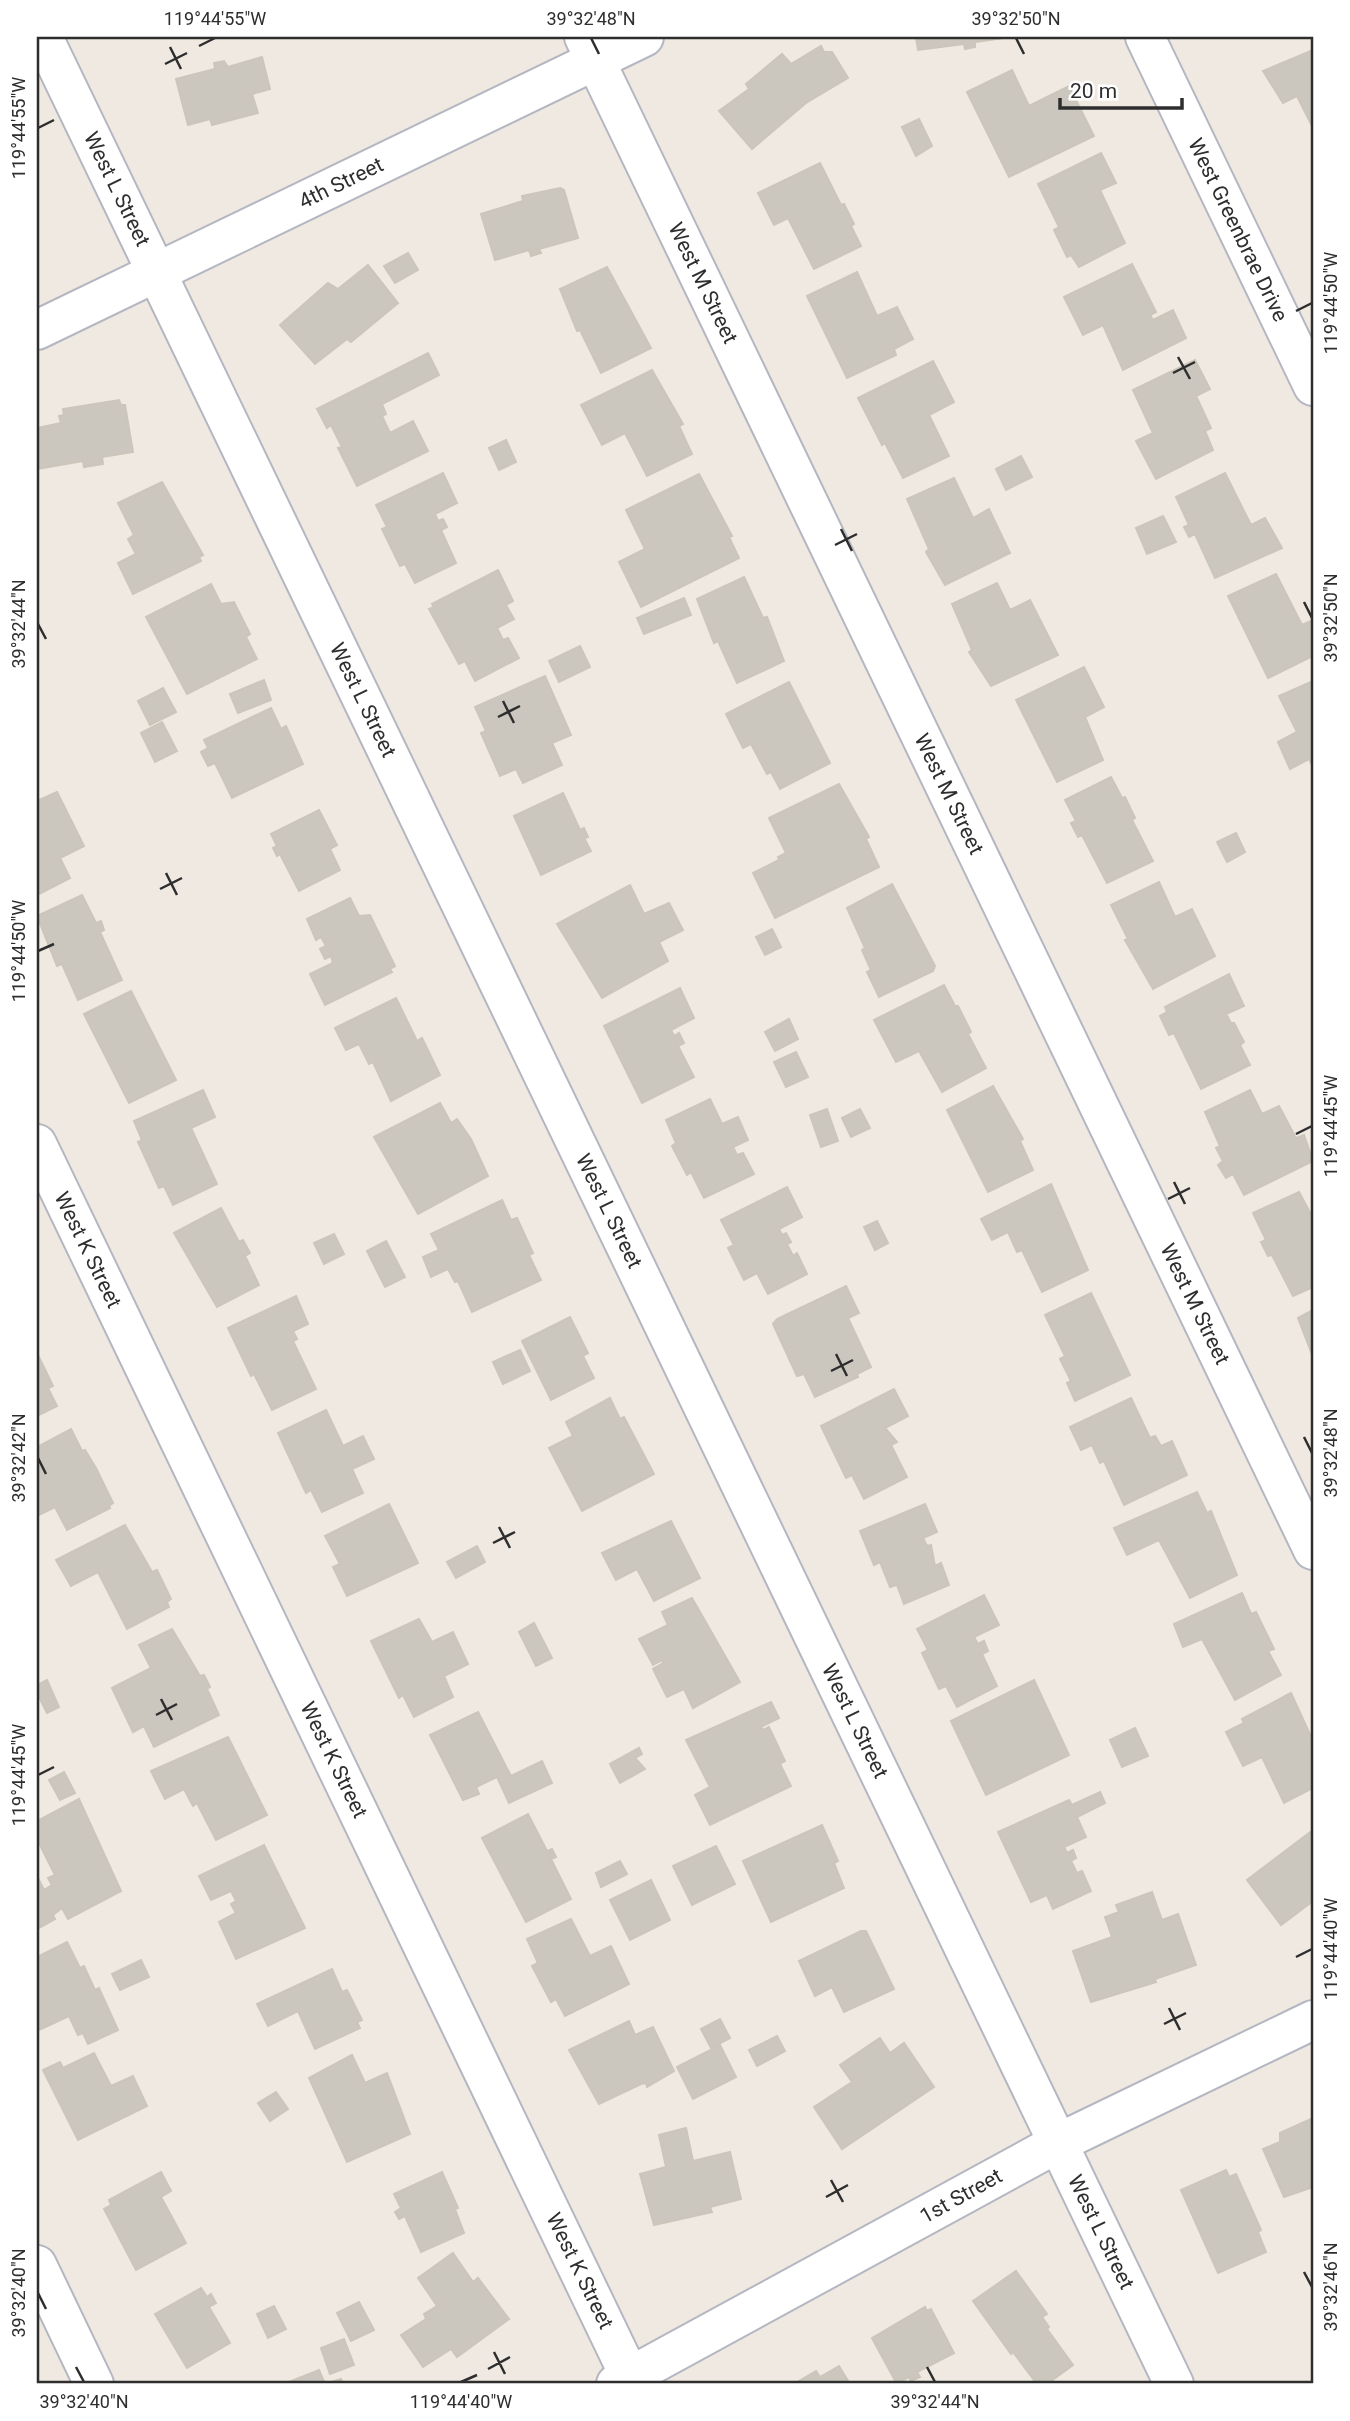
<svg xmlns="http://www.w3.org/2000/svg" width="1350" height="2421" viewBox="0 0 1350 2421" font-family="Roboto,sans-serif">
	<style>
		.building { fill: #cbc7bf; stroke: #cbc5ba; stroke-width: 2 }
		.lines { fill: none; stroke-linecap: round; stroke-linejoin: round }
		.minor-casing { stroke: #b4b7c1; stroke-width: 42 }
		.minor { stroke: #fff; stroke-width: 38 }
		.ticks { fill: none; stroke: #2e2e2e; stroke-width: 2.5 }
		.labels { text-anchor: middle; stroke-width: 6; stroke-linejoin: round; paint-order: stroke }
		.street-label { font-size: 21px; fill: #2e2e2e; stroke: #fff }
		.neatline { fill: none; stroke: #2e2e2e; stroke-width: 2.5 }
		.ticks-label { font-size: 18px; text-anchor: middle; fill: #2e2e2e }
	</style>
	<rect width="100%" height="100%" fill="#efe9e1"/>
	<g class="building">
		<polygon points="916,37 1011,37 975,42 975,47 965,49 964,44 918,50"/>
		<polygon points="821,46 824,52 832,52 848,78 806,103 752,149 719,111 749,89 746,84 782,54 791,64"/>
		<polygon points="1313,50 1313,128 1297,96 1283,103 1263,71"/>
		<polygon points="262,57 270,89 252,94 258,113 212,125 210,119 188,125 176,79 215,69 214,63 224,61 228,67"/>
		<polygon points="1012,70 1029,106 1069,86 1094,136 1009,177 967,92"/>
		<polygon points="919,119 932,146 916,156 902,127"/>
		<polygon points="1101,153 1116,183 1100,190 1125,243 1079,267 1071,255 1067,257 1054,230 1059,227 1038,184"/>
		<polygon points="820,163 841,205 844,204 854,224 851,226 861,246 814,269 788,218 774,225 758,193"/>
		<polygon points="560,188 564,190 578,238 539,249 541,253 531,256 529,250 495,260 481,214 523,201 522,196"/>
		<polygon points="408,253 418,270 395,283 384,266"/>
		<polygon points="1132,264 1156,312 1150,315 1153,320 1173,310 1186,338 1123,370 1103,325 1083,335 1064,297"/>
		<polygon points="368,265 398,303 351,342 347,339 315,364 280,325 328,283 338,289"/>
		<polygon points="607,267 651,348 601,373 580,330 577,331 560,289"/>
		<polygon points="857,272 877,316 897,307 913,339 894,349 896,355 847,378 807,296"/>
		<polygon points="428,353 439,375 382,404 386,414 382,416 390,433 413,421 428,451 357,486 338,448 342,447 331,425 327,428 317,409"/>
		<polygon points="1195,360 1210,389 1196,396 1211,428 1205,431 1213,450 1156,479 1136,441 1153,433 1133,390"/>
		<polygon points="933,361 954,402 929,415 949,456 903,478 885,443 882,445 858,398"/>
		<polygon points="652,370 683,424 679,426 692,454 647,476 625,433 602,445 581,405"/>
		<polygon points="119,400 121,405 125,405 133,452 102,457 103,464 84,467 83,461 37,469 37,428 61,423 59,416 64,415 63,409"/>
		<polygon points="506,440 516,462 499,470 489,448"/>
		<polygon points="1021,456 1032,477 1006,490 996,469"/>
		<polygon points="443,473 457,503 435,514 438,521 443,519 447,527 441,530 456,563 415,583 405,564 400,566 382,529 387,527 376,505"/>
		<polygon points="1225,473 1251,525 1265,518 1282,548 1215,578 1195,534 1189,537 1184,527 1189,525 1176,497"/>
		<polygon points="699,474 732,536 729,537 739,558 641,607 619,562 645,549 626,510"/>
		<polygon points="954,478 973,518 989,509 1010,553 945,585 926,552 929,549 907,499"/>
		<polygon points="162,482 203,555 199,557 201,561 133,594 118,563 136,554 128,539 134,535 118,503"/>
		<polygon points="1163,516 1176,542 1147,554 1136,528"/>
		<polygon points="498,570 513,601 506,605 514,619 497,628 503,640 508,638 519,658 475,681 465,661 459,664 429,609 434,607 432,604"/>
		<polygon points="1276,574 1302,625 1313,620 1313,656 1268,678 1228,596"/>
		<polygon points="744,577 763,618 767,617 784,661 737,683 718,641 714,643 697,599"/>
		<polygon points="997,583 1010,610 1030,600 1058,655 991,686 969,652 972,650 952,604"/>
		<polygon points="211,584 221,604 234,602 250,634 246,637 257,659 187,694 146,617"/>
		<polygon points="684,598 691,615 644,634 637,618"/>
		<polygon points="580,646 590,667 559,682 549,661"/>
		<polygon points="1084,667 1104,707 1085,717 1103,760 1057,782 1016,700"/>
		<polygon points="545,676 571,735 552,743 562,765 523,783 516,769 500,776 481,733 486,731 475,707"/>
		<polygon points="264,680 271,700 238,713 230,694"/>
		<polygon points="1313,681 1313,767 1309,759 1290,769 1278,742 1297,732 1279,696"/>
		<polygon points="789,682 830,763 780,789 771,772 767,774 751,744 743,748 726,714"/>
		<polygon points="163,688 176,712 150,725 138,701"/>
		<polygon points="271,708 281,729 286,726 303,764 232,798 215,763 208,766 201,752 208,748 204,740"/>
		<polygon points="162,722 177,751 155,762 141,733"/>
		<polygon points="1111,777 1122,798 1125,797 1135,818 1132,820 1153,861 1107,883 1082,835 1078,837 1071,823 1076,821 1065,800"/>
		<polygon points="839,784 869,837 866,839 879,867 775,918 753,873 779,860 778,857 786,853 769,818"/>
		<polygon points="57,792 84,846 60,858 70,878 37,895 37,801"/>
		<polygon points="563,793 580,830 584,828 588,837 584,838 591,851 541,875 514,816"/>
		<polygon points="319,810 337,845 330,849 340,870 299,891 280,854 277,856 273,848 277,846 271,834"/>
		<polygon points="1236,833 1245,852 1227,862 1217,842"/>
		<polygon points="1159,882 1175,917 1192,909 1215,956 1153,989 1125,940 1128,939 1111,905"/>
		<polygon points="892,884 935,966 933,971 879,997 867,972 871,970 862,950 865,948 847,908"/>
		<polygon points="630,885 644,914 669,903 683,930 659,942 668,961 602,998 557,924"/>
		<polygon points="82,895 96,923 101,921 104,930 100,932 122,980 78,1000 62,964 57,966 37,916"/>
		<polygon points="350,898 359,916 370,915 395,966 390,969 392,972 325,1005 310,974 333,963 331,956 325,959 320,949 326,946 321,937 316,940 307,919"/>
		<polygon points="772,929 781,947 765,955 756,937"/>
		<polygon points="1229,974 1244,1006 1226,1014 1231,1023 1234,1023 1244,1042 1240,1045 1250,1065 1201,1089 1174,1033 1169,1035 1160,1016 1167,1012 1165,1007"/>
		<polygon points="944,985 955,1006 958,1006 971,1032 968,1034 986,1068 942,1092 919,1051 896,1062 874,1020"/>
		<polygon points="680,988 694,1018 671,1030 674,1036 679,1033 684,1043 678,1046 694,1077 642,1103 604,1026"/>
		<polygon points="131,991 176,1080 129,1103 84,1014"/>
		<polygon points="396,998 417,1041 422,1038 440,1075 391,1101 373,1062 369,1064 359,1044 346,1050 335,1028"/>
		<polygon points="789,1019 798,1039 775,1051 765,1032"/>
		<polygon points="796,1052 808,1077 786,1087 774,1062"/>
		<polygon points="993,1086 1023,1139 1020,1141 1033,1170 988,1192 947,1110"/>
		<polygon points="203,1090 215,1117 191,1128 217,1184 173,1205 164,1186 159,1188 138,1142 142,1140 134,1121"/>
		<polygon points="1250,1090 1262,1114 1279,1106 1296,1138 1304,1135 1313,1161 1244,1195 1233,1174 1226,1178 1218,1165 1223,1161 1216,1148 1220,1146 1205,1112"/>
		<polygon points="710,1099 722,1124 738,1117 748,1140 733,1147 737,1155 743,1153 754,1174 704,1198 691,1172 687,1175 672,1146 676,1143 666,1120"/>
		<polygon points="440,1103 451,1123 457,1119 471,1139 488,1176 418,1214 374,1137"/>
		<polygon points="827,1109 838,1141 821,1147 810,1115"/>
		<polygon points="860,1109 870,1128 851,1137 842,1118"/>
		<polygon points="1051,1184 1088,1270 1042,1292 1022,1250 1017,1252 1008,1232 992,1240 981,1219"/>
		<polygon points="787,1187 802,1217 779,1229 782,1235 786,1233 791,1242 787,1244 793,1256 797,1253 807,1274 768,1294 757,1273 744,1280 728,1248 734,1245 721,1220"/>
		<polygon points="1299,1192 1313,1218 1313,1287 1293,1296 1272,1255 1268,1256 1261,1242 1266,1240 1253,1213"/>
		<polygon points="502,1200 511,1220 517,1218 533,1253 529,1255 541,1280 472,1312 458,1281 455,1282 448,1269 431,1277 423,1257 439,1250 431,1234"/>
		<polygon points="221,1208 239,1242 243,1240 250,1253 245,1256 259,1285 217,1307 174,1233"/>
		<polygon points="877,1221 888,1243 875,1250 864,1227"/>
		<polygon points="334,1234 344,1254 324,1264 314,1243"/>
		<polygon points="386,1241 405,1277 385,1287 367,1251"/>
		<polygon points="846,1286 859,1313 848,1318 871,1367 857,1374 858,1377 815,1397 804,1374 797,1376 773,1324 777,1319"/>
		<polygon points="1091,1293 1130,1375 1075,1401 1067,1383 1071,1381 1060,1359 1065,1356 1045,1315"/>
		<polygon points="296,1296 308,1324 293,1331 297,1339 293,1341 316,1389 272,1410 254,1374 251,1376 228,1328"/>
		<polygon points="1313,1310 1313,1357 1298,1318"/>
		<polygon points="570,1317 588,1353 583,1356 594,1378 551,1400 522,1341"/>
		<polygon points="520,1350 530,1371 503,1384 493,1362"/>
		<polygon points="37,1353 53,1386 48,1388 57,1406 37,1416"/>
		<polygon points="894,1389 908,1416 885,1428 897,1442 891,1445 907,1477 864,1499 852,1475 846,1478 821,1426"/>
		<polygon points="610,1398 620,1419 624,1417 654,1474 582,1511 549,1448 573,1436 566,1422"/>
		<polygon points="1131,1398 1150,1438 1155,1436 1161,1446 1172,1441 1187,1475 1124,1505 1104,1461 1100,1463 1092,1445 1081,1450 1070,1427"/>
		<polygon points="326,1410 343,1446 363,1436 374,1459 352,1469 363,1493 322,1512 311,1490 306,1493 278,1433"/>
		<polygon points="71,1429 82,1451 85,1450 96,1468 113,1503 109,1506 110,1508 67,1530 55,1507 37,1516 37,1447"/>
		<polygon points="1197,1492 1207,1513 1211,1511 1237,1575 1190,1598 1159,1540 1127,1555 1114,1528"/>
		<polygon points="389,1504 418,1563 347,1596 333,1567 340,1564 325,1536"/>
		<polygon points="925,1504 937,1532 923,1538 927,1546 931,1545 935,1566 941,1563 949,1585 904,1604 897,1585 890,1587 880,1562 874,1565 860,1531"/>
		<polygon points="671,1521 700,1578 654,1601 637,1569 616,1580 602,1553"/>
		<polygon points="125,1525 152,1572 157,1570 171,1599 167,1602 169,1607 127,1629 98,1572 71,1586 56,1560"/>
		<polygon points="477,1546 485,1562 456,1578 447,1562"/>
		<polygon points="1242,1593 1251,1614 1256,1612 1274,1649 1268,1651 1281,1675 1235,1700 1202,1639 1183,1647 1174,1624"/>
		<polygon points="984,1595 999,1625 974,1637 978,1644 984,1641 988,1651 982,1654 997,1686 957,1707 946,1686 939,1689 922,1653 928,1650 917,1629"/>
		<polygon points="692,1598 740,1682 693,1708 684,1689 667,1697 653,1669 663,1663 662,1660 653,1665 639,1639 668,1625 662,1612"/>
		<polygon points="419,1619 432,1642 453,1632 468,1664 444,1676 453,1697 414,1717 403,1695 399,1698 371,1641"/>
		<polygon points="534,1623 552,1658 536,1666 519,1632"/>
		<polygon points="172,1629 200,1676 204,1675 210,1687 207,1689 219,1715 154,1747 144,1726 133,1732 112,1688 151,1668 139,1645"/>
		<polygon points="47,1680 59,1707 47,1713 37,1693 37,1685"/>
		<polygon points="1034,1680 1069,1755 986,1795 951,1721"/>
		<polygon points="1291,1693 1313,1741 1313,1788 1284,1803 1262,1757 1243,1766 1226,1732 1244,1723 1242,1719"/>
		<polygon points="771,1702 779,1718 761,1727 763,1730 769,1727 785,1761 780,1764 791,1786 710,1825 695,1795 710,1787 686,1740"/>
		<polygon points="478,1712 511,1776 542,1761 552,1783 509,1803 497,1777 476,1787 479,1794 463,1800 430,1735"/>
		<polygon points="1135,1728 1148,1756 1122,1767 1110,1740"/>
		<polygon points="228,1737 267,1815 216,1840 197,1803 193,1806 184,1789 165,1799 151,1771"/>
		<polygon points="639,1748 642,1754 635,1758 645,1769 620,1783 610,1764"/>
		<polygon points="64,1772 75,1793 60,1800 49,1780"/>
		<polygon points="1100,1792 1105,1803 1077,1817 1086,1837 1064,1847 1067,1853 1073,1850 1076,1858 1071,1861 1077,1873 1082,1871 1091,1891 1053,1909 1047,1895 1031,1902 998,1832 1069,1800 1072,1805"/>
		<polygon points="79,1799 121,1891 68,1919 62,1908 53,1915 55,1919 37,1929 37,1876 44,1890 52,1885 48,1878 55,1875 37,1839 37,1821"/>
		<polygon points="528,1814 547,1851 552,1849 556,1857 551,1859 571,1899 526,1922 482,1838"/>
		<polygon points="822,1825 838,1861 834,1863 844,1888 771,1922 743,1861"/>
		<polygon points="1313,1830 1313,1901 1281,1925 1247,1880"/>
		<polygon points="264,1845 305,1928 236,1959 219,1922 236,1913 231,1904 236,1901 231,1891 211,1900 199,1876"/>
		<polygon points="716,1846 735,1884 692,1905 673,1866"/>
		<polygon points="620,1861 627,1874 601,1887 596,1873"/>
		<polygon points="651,1880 670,1920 630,1940 610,1900"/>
		<polygon points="1152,1892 1162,1920 1178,1914 1196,1965 1155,1979 1156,1982 1091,2002 1073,1951 1112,1937 1105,1917 1119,1912 1116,1905"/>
		<polygon points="571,1919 590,1956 611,1946 629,1984 565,2016 556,1999 551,2002 532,1966 538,1963 527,1939"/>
		<polygon points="861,1931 866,1931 894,1989 844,2012 832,1987 815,1996 799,1961"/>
		<polygon points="67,1942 80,1968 84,1966 95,1990 99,1988 118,2030 88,2044 83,2033 78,2035 69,2016 37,2031 37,1957"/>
		<polygon points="141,1960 149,1977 120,1990 112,1974"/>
		<polygon points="332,1969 342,1992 347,1990 362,2020 357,2022 360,2028 315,2049 298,2011 268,2026 257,2004"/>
		<polygon points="720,2019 730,2038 711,2048 701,2029"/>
		<polygon points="629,2021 635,2035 653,2027 674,2071 647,2087 646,2083 641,2084 599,2104 569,2050"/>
		<polygon points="777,2036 785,2051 757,2066 749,2050"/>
		<polygon points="880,2038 890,2053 904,2043 934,2087 842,2149 814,2107 852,2082 840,2065"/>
		<polygon points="720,2045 736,2077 693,2099 677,2067"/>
		<polygon points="94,2053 111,2086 133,2076 147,2106 78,2140 43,2070 60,2062 63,2068"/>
		<polygon points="352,2055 365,2083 387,2073 410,2134 347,2162 309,2078"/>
		<polygon points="276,2092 288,2109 270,2121 258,2103"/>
		<polygon points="1313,2118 1313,2187 1284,2197 1263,2149 1280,2142 1280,2133"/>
		<polygon points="686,2128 693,2161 730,2152 741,2199 710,2207 712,2212 654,2225 640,2174 666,2167 659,2135"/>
		<polygon points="1226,2170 1229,2177 1236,2174 1261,2230 1258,2232 1266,2252 1218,2273 1181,2190"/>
		<polygon points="161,2172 171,2191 161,2197 186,2243 136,2270 104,2209 111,2205 109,2200"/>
		<polygon points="442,2172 458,2208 455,2209 464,2233 421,2252 405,2216 399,2219 395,2212 401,2208 394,2194"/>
		<polygon points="453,2253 473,2282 478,2278 509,2319 457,2357 451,2349 423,2367 401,2335 426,2319 424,2314 437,2306 418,2278"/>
		<polygon points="1016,2271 1047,2314 1042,2317 1049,2327 1047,2329 1073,2365 1047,2384 1037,2384 1013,2352 1011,2354 973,2301"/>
		<polygon points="201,2288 207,2297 211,2294 216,2303 209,2307 230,2343 187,2368 155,2314"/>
		<polygon points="359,2302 374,2330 351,2341 337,2313"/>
		<polygon points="274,2306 286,2329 268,2338 257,2314"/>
		<polygon points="925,2307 927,2311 931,2309 954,2353 917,2372 920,2377 911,2381 909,2377 897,2384 872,2338"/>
		<polygon points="344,2339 354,2365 330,2374 321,2348"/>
		<polygon points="839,2366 850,2384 794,2384 816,2371 820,2377"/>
		<polygon points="319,2370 325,2384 341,2379 343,2384 284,2384"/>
	</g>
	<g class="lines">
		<g class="minor-casing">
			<g id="minor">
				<polyline points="43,37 1174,2384"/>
				<polyline points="584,37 1313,1550"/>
				<polyline points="1145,37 1313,386"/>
				<polyline points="37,330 644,37"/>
				<polyline points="37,1144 630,2377"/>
				<polyline points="37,2265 94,2384"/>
				<polyline points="616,2384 1058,2143 1313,2020"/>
			</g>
		</g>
		<use href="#minor" class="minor"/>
	</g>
	<path class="ticks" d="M591 38 599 54M1016 38 1024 54M199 46 215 38M170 47 181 69M165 64 187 53M38 128 54 120M1296 311 1312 303M1178 357 1190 379M1173 373 1195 362M841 529 852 551M835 545 857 534M1304 602 1312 618M38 624 46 639M503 701 514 723M498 717 520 706M166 873 177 895M160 889 182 878M38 951 54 944M1296 1134 1312 1126M1174 1182 1185 1204M1168 1199 1190 1188M836 1354 847 1376M831 1371 853 1360M1304 1437 1312 1453M38 1458 46 1474M499 1527 510 1548M493 1543 515 1532M161 1699 172 1720M156 1715 177 1704M38 1775 54 1767M1296 1957 1312 1949M1169 2008 1180 2030M1164 2024 1186 2013M831 2180 843 2202M826 2197 848 2185M1304 2272 1312 2287M38 2293 46 2309M494 2352 505 2374M76 2367 84 2382M927 2367 935 2382M488 2369 510 2357M461 2382 477 2375"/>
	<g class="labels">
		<g class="street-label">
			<text transform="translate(341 183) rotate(-26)" y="7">4th Street</text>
			<text transform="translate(117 189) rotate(64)" y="7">West L Street</text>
			<text transform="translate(1238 230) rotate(64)" y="7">West Greenbrae Drive</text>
			<text transform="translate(703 283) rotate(64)" y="7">West M Street</text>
			<text transform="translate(363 700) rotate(64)" y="7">West L Street</text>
			<text transform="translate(949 794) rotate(64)" y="7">West M Street</text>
			<text transform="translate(609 1211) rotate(64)" y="7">West L Street</text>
			<text transform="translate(88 1250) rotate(64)" y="7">West K Street</text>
			<text transform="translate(1195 1304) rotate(64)" y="7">West M Street</text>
			<text transform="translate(855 1721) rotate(64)" y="7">West L Street</text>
			<text transform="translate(334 1760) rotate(64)" y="7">West K Street</text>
			<text transform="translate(961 2196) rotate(-29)" y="7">1st Street</text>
			<text transform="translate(1101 2232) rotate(64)" y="7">West L Street</text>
			<text transform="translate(580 2271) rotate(64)" y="7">West K Street</text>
		</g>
	</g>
	<rect width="1350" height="2421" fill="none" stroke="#ffffff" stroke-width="77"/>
	<path d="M1060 98v10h122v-10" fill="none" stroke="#2e2e2e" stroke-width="3.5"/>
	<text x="1070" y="98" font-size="21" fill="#2e2e2e" stroke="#ffffff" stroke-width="5" paint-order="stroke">20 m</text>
	<rect x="38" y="38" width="1274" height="2344" class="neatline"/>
	<g class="ticks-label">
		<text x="215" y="25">119°44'55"W</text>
		<text x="591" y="25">39°32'48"N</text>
		<text x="1016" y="25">39°32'50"N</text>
		<text transform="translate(19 128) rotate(-90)" y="6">119°44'55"W</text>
		<text transform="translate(1331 303) rotate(-90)" y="6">119°44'50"W</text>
		<text transform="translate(1331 618) rotate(-90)" y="6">39°32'50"N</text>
		<text transform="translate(19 624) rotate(-90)" y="6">39°32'44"N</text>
		<text transform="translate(19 951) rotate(-90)" y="6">119°44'50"W</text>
		<text transform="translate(1331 1126) rotate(-90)" y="6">119°44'45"W</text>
		<text transform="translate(1331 1453) rotate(-90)" y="6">39°32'48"N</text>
		<text transform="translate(19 1458) rotate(-90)" y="6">39°32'42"N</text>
		<text transform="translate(19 1775) rotate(-90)" y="6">119°44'45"W</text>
		<text transform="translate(1331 1949) rotate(-90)" y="6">119°44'40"W</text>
		<text transform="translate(1331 2287) rotate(-90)" y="6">39°32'46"N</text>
		<text transform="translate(19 2293) rotate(-90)" y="6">39°32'40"N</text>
		<text x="84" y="2408">39°32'40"N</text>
		<text x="461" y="2408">119°44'40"W</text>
		<text x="935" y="2408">39°32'44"N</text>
	</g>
</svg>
